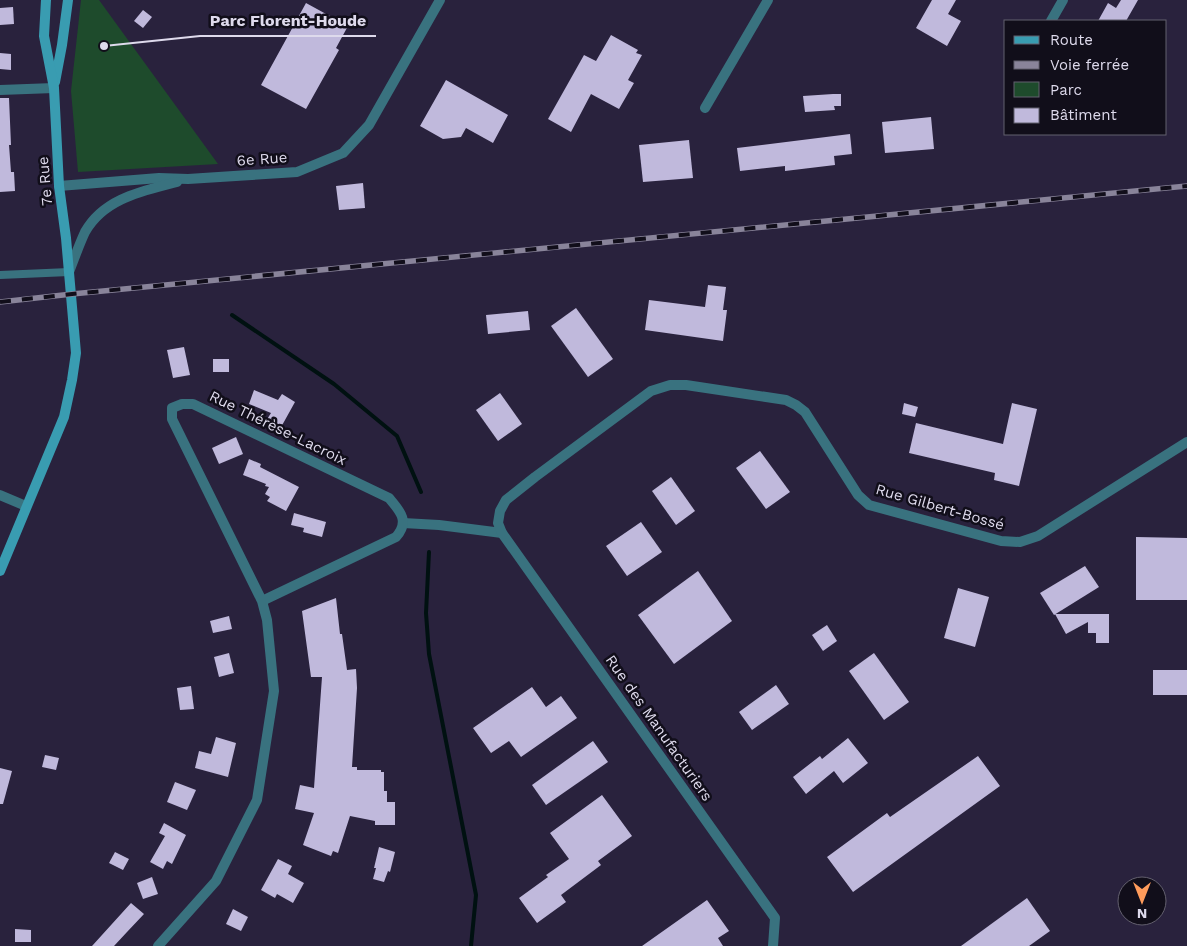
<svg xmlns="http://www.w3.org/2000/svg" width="1187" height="946" viewBox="0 0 1187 946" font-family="'Work Sans',sans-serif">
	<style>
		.green { fill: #1e4b2c }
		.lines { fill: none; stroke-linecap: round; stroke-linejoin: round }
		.stream { stroke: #011; stroke-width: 4 }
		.building { fill: #c0b9dc }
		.lane { stroke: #39727f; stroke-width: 8 }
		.street { stroke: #39727f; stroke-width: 10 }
		.secondary { stroke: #399cb1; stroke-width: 10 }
		.rail-casing { stroke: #89849a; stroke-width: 5.5 }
		.rail { stroke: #110e1a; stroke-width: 4; stroke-dasharray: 11; stroke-linecap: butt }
		.labels { text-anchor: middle; stroke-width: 5; stroke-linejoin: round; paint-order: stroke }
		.street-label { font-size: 15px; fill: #dedaec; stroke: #110e1a }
		.leader { fill: none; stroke: #dedaec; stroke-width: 2 }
		.callout-dot { fill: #dedaec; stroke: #110e1a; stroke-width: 2 }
		.callout-label { font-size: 16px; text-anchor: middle; font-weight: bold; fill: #dedaec; stroke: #110e1a; stroke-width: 5; stroke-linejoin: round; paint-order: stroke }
	</style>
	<rect width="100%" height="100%" fill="#29223d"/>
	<polygon class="green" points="81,0 99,0 218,164 78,172 71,91"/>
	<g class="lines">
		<g class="stream">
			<polyline points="232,315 334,384 397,436 421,492"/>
			<polyline points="429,552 426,613 429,654 476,895 471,946"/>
		</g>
	</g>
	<g class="building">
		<polygon points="932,0 956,0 948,14 961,21 947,46 916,28"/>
		<polygon points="1121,0 1138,0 1126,21 1098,21 1108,3 1116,8"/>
		<polygon points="306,3 348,26 336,48 339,50 306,109 261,85"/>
		<polygon points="13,7 14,24 0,25 0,8"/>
		<polygon points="143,10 152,17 143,28 134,21"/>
		<polygon points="611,35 638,50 636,53 642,55 628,80 634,83 619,109 591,94 571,132 548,119 584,55 596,61"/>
		<polygon points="0,53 11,54 11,70 0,69"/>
		<polygon points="446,80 508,115 493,143 466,128 461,137 443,139 420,126"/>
		<polygon points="833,94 841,94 841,106 834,106 835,110 805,112 803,96"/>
		<polygon points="0,98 9,98 11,145 9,145 11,172 14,172 15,191 0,192"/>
		<polygon points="931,117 934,149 885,153 882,122"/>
		<polygon points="850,134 852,154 834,156 835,165 785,171 785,166 740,171 737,148"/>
		<polygon points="689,140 693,178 643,182 639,145"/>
		<polygon points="363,183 365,208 339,210 336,186"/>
		<polygon points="708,285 726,287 723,310 727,310 723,341 645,330 649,300 705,307"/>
		<polygon points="576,308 613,359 588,377 551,326"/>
		<polygon points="528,311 530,330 488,334 486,315"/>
		<polygon points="184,347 190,375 173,378 167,350"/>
		<rect x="213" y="359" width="16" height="13"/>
		<polygon points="254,390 278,400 282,394 295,402 280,429 266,421 271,413 249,404"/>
		<polygon points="500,393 522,424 498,441 476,410"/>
		<polygon points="904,403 918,407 915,417 902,414"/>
		<polygon points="1012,403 1037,409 1019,486 994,480 995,473 909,453 916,423 1003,444"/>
		<polygon points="236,437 243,454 219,464 212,448"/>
		<polygon points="760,451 790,492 766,509 736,468"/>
		<polygon points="249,459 261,464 260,467 299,487 286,511 267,501 270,497 265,494 269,487 265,486 266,484 243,475"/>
		<polygon points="671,477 695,511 676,525 652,491"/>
		<polygon points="294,513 326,522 322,537 303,532 304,528 291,525"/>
		<polygon points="641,522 662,552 627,576 606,546"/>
		<polygon points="1136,537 1187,538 1187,600 1136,600"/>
		<polygon points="1085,566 1099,587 1054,615 1040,593"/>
		<polygon points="698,571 732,621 674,664 638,615"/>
		<polygon points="958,588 989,597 975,647 944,638"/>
		<polygon points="336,598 340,634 342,634 347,670 356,669 357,688 352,767 357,767 357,770 381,770 381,772 384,772 384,791 387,791 387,802 395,802 395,825 375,825 375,821 350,816 338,853 333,851 331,856 303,845 314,813 295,809 300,785 314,788 322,677 311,677 302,611"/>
		<polygon points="1055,614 1109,614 1109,643 1096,643 1096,633 1088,633 1088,622 1066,634"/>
		<polygon points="229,616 232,629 213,633 210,621"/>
		<polygon points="827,625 837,641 823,651 812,635"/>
		<polygon points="229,653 234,673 219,677 214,657"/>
		<polygon points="874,653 909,702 884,720 849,671"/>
		<rect x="1153" y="670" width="34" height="25"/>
		<polygon points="776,685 789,704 752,730 739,712"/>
		<polygon points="191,686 194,709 180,710 177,688"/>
		<polygon points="532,687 546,707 561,696 577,718 521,757 509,741 491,753 473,728"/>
		<polygon points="216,737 236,743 228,777 195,768 199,751 211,754"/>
		<polygon points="848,738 868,763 843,783 834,771 806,794 793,777 820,756 822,759"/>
		<polygon points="593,741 608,762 546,805 532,785"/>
		<polygon points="45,755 59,758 56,770 42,767"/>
		<polygon points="978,756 1000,786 853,892 827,857 887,813 890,817"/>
		<polygon points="0,768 12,771 3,804 0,804"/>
		<polygon points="175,782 196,790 187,810 167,802"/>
		<polygon points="602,795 632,836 598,861 601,865 561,895 566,902 537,923 519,898 548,877 546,875 569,859 550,833"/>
		<polygon points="164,823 186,835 172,864 167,861 163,869 150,862 165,836 159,833"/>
		<polygon points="379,847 395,852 390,872 388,871 384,882 373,879 376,868 374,868"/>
		<polygon points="115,852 129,859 123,870 109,863"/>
		<polygon points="278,859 292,866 288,874 304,883 293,903 277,894 275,898 261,890"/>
		<polygon points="152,877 158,894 143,899 137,883"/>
		<polygon points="1027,898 1050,931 1029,946 961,946"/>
		<polygon points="707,900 729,931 718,938 723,946 642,946"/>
		<polygon points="131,903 144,914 127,932 114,946 92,946"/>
		<polygon points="233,909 248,917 241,931 226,924"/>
		<polygon points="15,929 31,930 31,942 15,942"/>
	</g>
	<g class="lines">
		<polyline class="lane" points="0,275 69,272"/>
		<g class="street">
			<polyline points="1051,21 1063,0"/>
			<polyline points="0,90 54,88"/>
			<polyline points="705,108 768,0"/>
			<polyline points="59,186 159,178 188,179 297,172 343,153 369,125 440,0"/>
			<path d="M69 272C74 259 79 245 85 232 104 198 143 191 177 182"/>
			<polyline points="0,495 26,506"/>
			<polyline points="403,523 439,525 502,533"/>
			<path d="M158 946 216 881 257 800 274 691 267 620 262 601 172 419V408L182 404H193L389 498C400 511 410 521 396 537L262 601"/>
			<polyline points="773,946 775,918 502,533 498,523 500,511 506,500 535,477 651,391 670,385 686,385 786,400 796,405 805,412 858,495 869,505 1001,541 1020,542 1038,536 1187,442"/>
		</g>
		<g class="secondary">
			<polyline points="55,82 62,45 68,0"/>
			<polyline points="0,571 64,417 72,380 76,353 66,238 59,186 54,88 44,36 46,0"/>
		</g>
		<g class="rail-casing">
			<polyline id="rail" points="0,302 72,294 1187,186"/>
		</g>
		<use href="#rail" class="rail"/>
	</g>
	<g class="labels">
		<g class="street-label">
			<text transform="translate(262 159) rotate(-4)" y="5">6e Rue</text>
			<text transform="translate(45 181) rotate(-95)" y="5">7e Rue</text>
			<text transform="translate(278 428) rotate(26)" y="5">Rue Thérèse-Lacroix</text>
			<text transform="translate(940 507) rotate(16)" y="5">Rue Gilbert-Bossé</text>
			<text transform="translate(659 728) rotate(55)" y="5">Rue des Manufacturiers</text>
		</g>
	</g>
	<path class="leader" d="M104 46L200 36H376"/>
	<circle class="callout-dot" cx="104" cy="46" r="5"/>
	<g class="callout-label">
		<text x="288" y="26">Parc Florent-Houde</text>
	</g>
	<rect x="1004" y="20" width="162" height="115" fill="#110e1a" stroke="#63606e"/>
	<rect x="1014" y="36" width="25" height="8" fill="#399cb1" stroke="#63606e"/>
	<text x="1050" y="45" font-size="15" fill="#dedaec">Route</text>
	<rect x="1014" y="61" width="25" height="8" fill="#89849a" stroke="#63606e"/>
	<text x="1050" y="70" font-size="15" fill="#dedaec">Voie ferrée</text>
	<rect x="1014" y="82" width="25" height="15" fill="#1e4b2c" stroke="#63606e"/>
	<text x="1050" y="95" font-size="15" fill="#dedaec">Parc</text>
	<rect x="1014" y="108" width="25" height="15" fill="#c0b9dc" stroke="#63606e"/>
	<text x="1050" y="120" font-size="15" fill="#dedaec">Bâtiment</text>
	<g transform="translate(1142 901) rotate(180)"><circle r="24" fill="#110e1a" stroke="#63606e"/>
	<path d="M0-4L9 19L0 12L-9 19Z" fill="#ff9b5b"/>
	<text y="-8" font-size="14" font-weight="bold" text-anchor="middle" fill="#dedaec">N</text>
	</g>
</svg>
